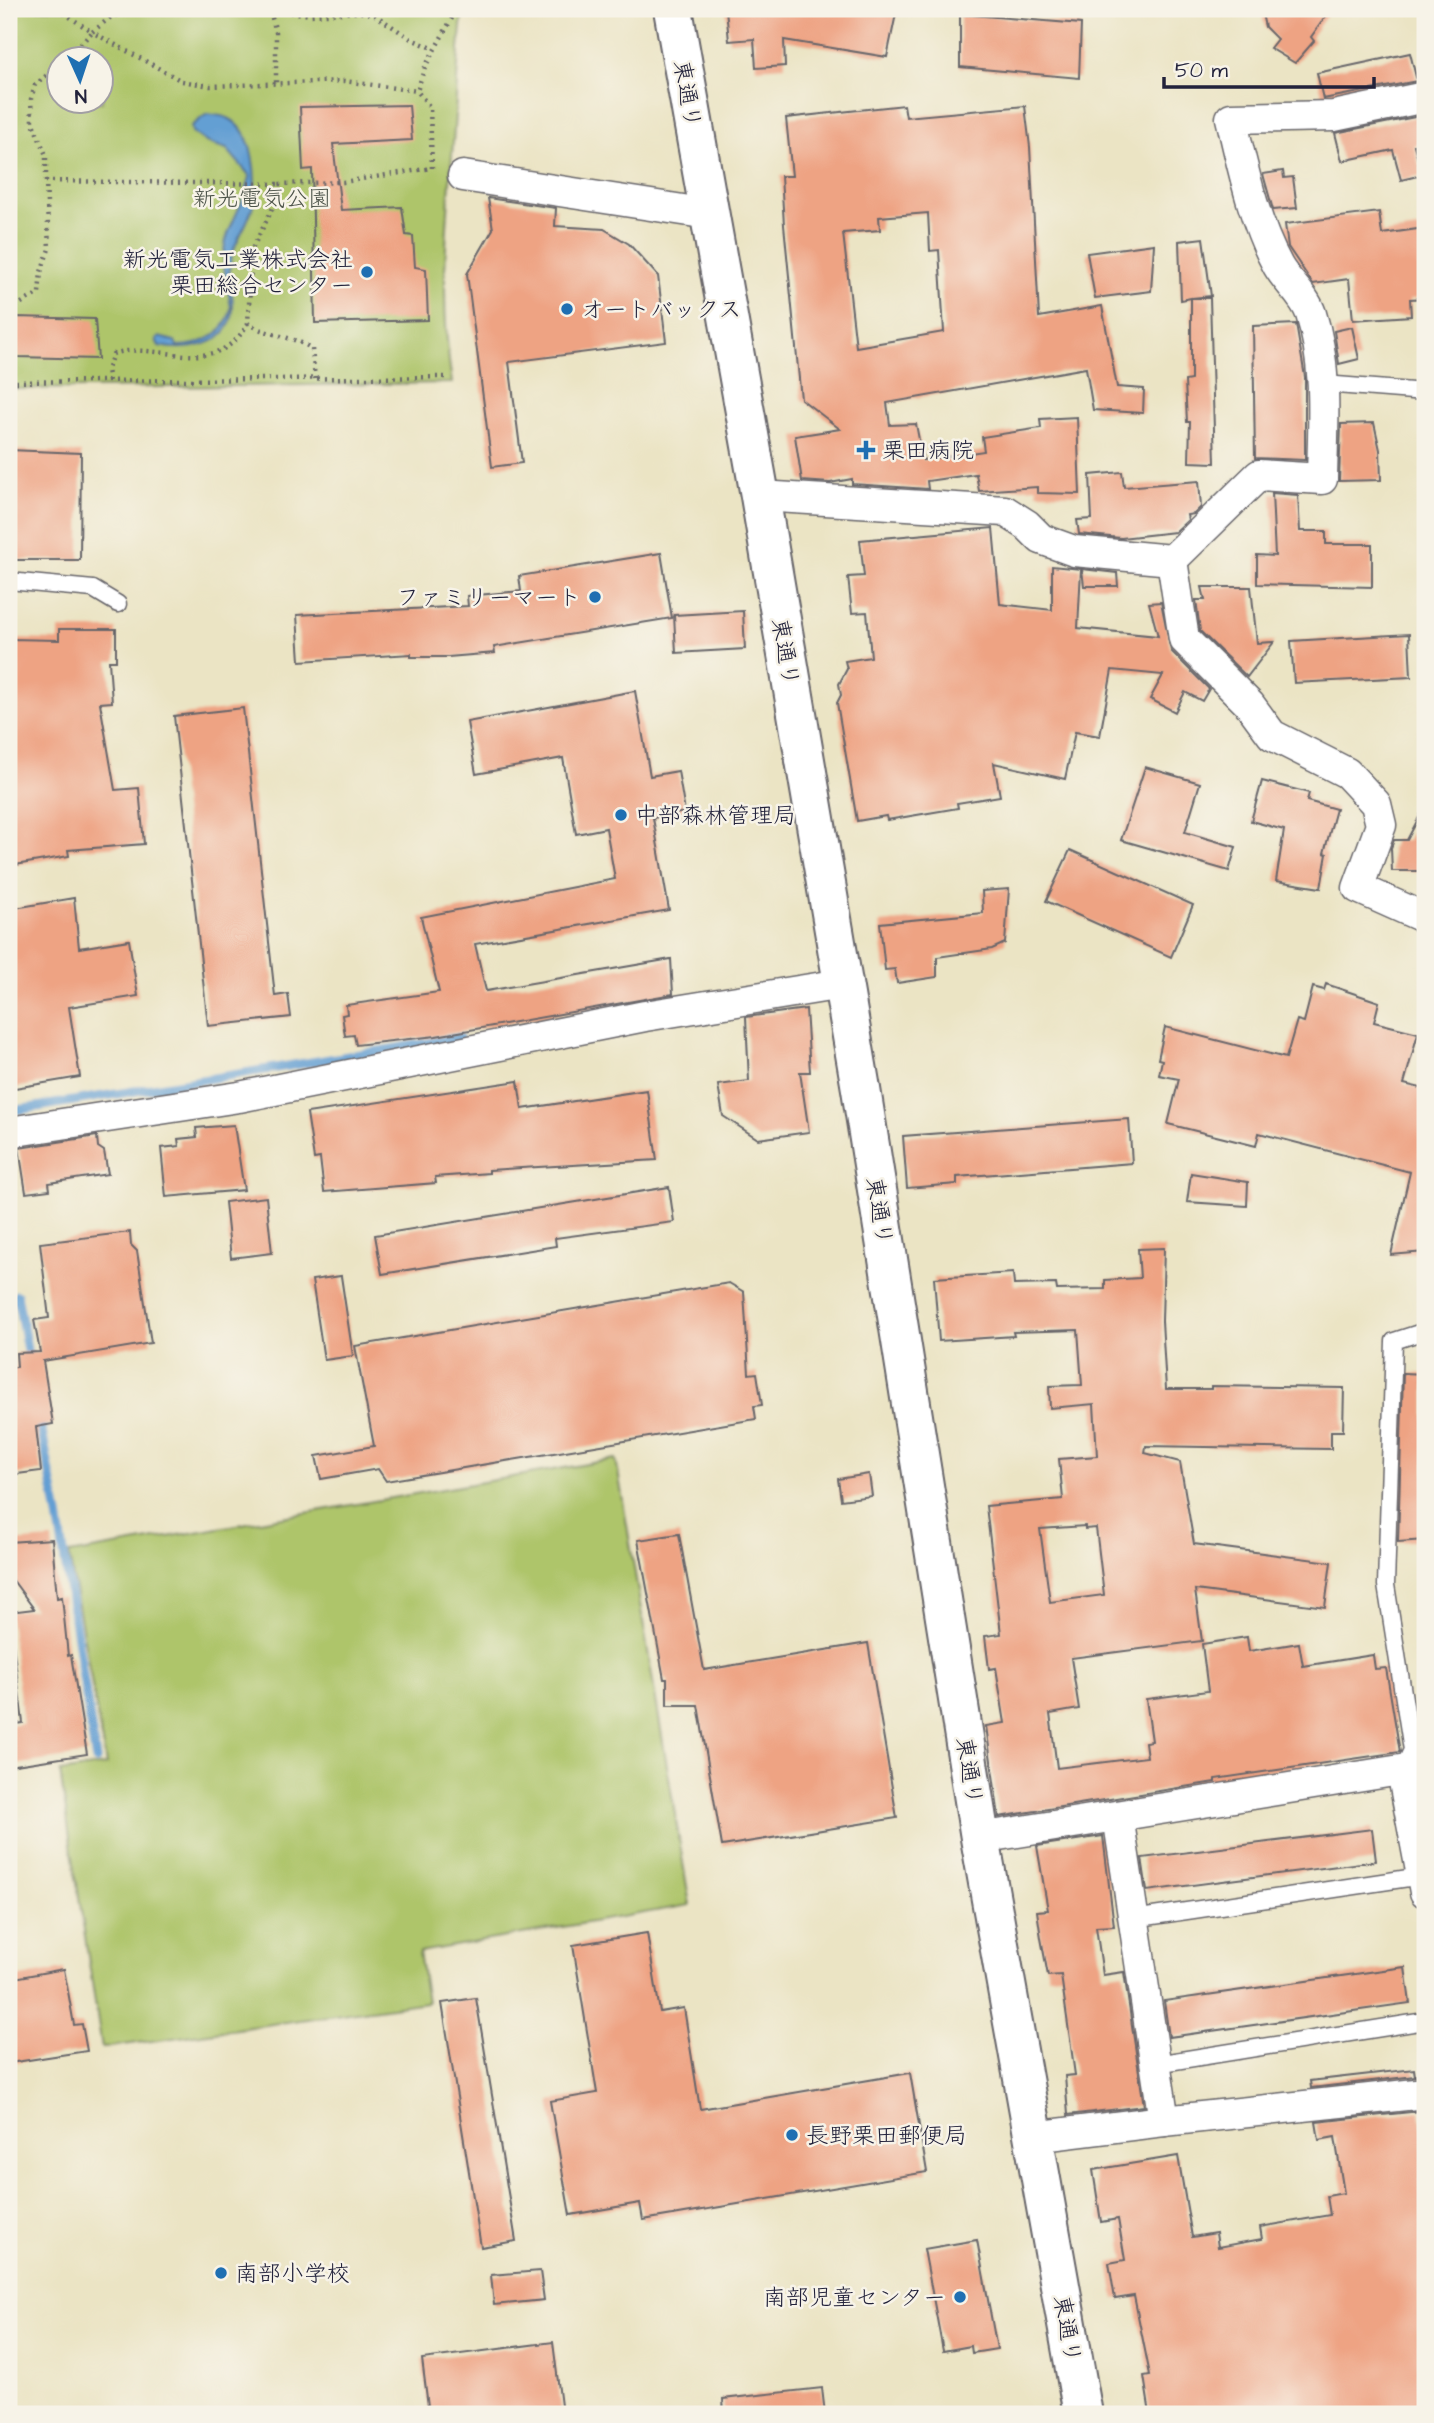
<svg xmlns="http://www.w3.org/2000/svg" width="1434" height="2423" viewBox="0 0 1434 2423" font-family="'Architects Daughter','Klee One',sans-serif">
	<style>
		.green { fill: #aec56a; stroke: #687452; stroke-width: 2; fill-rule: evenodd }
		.water { fill: #639fd3; stroke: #426087; stroke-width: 2 }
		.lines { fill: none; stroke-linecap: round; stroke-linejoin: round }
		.stream { stroke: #639fd3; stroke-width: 9 }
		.building { fill: #eea383; fill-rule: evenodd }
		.service-casing { stroke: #68666b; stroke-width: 19 }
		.minor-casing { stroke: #68666b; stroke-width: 33 }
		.tertiary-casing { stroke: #68666b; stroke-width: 42 }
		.path { stroke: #68666b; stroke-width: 4.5; stroke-dasharray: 2 5; stroke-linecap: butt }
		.service { stroke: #fff; stroke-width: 16 }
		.minor { stroke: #fff; stroke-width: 30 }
		.tertiary { stroke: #fff; stroke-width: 38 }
		.poi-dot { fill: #1f6fb2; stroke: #f7f3e8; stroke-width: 2.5 }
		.labels { text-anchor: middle; stroke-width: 5; stroke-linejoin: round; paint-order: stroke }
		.street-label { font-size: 23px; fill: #22223b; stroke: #f7f3e8 }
		.park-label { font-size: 23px; fill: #4c5349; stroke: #f7f3e8 }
		.poi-label { font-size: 23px; fill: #22223b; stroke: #f7f3e8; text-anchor: start }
	</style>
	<rect width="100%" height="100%" fill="#f7f3e8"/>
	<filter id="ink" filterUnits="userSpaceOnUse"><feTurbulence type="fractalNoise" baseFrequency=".0143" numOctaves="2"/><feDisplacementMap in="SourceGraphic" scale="14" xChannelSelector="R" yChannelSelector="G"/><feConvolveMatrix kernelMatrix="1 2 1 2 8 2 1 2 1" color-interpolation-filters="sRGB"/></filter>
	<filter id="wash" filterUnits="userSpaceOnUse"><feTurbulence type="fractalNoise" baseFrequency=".00686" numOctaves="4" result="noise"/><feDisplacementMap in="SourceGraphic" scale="28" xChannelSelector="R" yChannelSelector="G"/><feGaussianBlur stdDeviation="1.57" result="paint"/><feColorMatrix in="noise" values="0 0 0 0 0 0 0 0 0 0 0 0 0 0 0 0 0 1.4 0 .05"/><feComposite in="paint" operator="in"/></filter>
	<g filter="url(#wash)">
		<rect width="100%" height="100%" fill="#ebe4c4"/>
		<g class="green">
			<path d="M9 9H463C457 54 457 97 453 142 447 223 439 302 452 383L9 389ZM60 60H102V102H60Z"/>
			<polygon points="616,1459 690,1905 419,1952 427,2002 102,2048 60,1772 106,1765 69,1554"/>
		</g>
		<path class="water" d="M207 114C214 115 222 115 228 118 256 131 257 180 253 205 249 223 237 237 232 255 226 274 233 289 233 307 233 346 188 352 159 346L156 340 159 337 175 341 177 346C201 346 227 334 231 308 228 286 219 259 227 237 234 215 246 199 250 176L227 149 206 142 192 132 191 126Z"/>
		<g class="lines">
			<g class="stream">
				<polyline points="18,1110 459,1038"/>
				<polyline points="17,1295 29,1361"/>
				<polyline points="39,1416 58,1515 96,1760"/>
			</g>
		</g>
		<g id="blocks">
			<g class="building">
				<polygon points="726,9 897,9 887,57 784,40 785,66 756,68 754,39 729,41"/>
				<polygon points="1261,9 1331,9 1311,37 1314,41 1295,63 1270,48 1277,39 1265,27"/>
				<polygon points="960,14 1081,24 1079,78 960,67"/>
				<polygon points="1410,53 1417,81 1323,99 1317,73"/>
				<polygon points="409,105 412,140 333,144 341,210 402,207 406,235 413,236 415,267 426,269 428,320 315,323 312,169 303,170 300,107"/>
				<path d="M904 105 906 117 1025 106 1030 147 1039 317 1102 306 1117 387 1144 389 1143 413 1093 410 1086 368 887 403 890 425 916 424 923 460 984 451 982 437 1041 428 1040 419 1077 417 1080 494 1037 493V487L979 491 976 474 927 481 928 489 852 484V479L830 483 802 481 795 436 840 429 801 399 784 225 781 176H792L786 118ZM928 213 930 251 939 250 944 332 856 347 843 233 880 230 879 217Z"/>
				<polygon points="1425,115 1425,142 1414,145 1422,175 1401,180 1393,150 1342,161 1335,133"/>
				<polygon points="1283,171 1284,178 1293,177 1297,208 1273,210 1263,174"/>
				<polygon points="488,198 556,208 555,226 604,229 629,244 658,276 666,342 509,362 522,463 492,467 467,274 493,229"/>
				<polygon points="1379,212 1382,234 1425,228 1425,298 1410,299 1411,316 1353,320 1349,279 1313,284 1288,247 1285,224"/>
				<polygon points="1203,238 1211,296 1192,298 1210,298 1215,463 1189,462 1190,422 1187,422 1185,381 1191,380 1191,298 1181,300 1179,241"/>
				<polygon points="1154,244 1151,291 1095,298 1087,253"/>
				<polygon points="16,317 95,319 98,359 17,357"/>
				<polygon points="1296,324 1305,377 1305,460 1255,458 1253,326"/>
				<polygon points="1352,327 1359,359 1339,364 1334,331"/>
				<polygon points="1374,423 1380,450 1381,480 1339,481 1341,424"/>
				<polygon points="9,450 81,453 80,560 10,560"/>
				<polygon points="1122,472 1124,487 1199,481 1201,507 1194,514 1187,515 1188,520 1175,532 1121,538 1079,534 1077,520 1092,519 1090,475"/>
				<polygon points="1272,493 1298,495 1300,531 1326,531 1326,544 1372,544 1372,587 1257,584 1257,555 1275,556"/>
				<polygon points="993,528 1000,604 1052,610 1052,566 1081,569 1078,628 1158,636 1149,603 1161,602 1171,651 1209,689 1202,701 1185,692 1175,712 1150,699 1163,675 1112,670 1100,736 1075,732 1065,779 994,763 1000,796 957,803 958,808 887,820 886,816 857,821 837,703 841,695 839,684 847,669 845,661 871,657 867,612 852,613 848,577 864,576 860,540"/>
				<polygon points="661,553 672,618 494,647 495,653 448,657 411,657 411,654 300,661 297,615 468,606 467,596 521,591 519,576"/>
				<polygon points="1082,569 1117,573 1118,586 1084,586"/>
				<polygon points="1202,587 1251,587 1257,643 1274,642 1247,677 1200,631 1196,600 1205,600"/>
				<polygon points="743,611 745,649 676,653 674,615"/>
				<polygon points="59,629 116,629 116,661 109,661 112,702 100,703 115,790 139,788 144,844 68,850 69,856 9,866 9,639 59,640"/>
				<polygon points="1409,634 1411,677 1294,683 1291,641"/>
				<polygon points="635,691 650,776 678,771 685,812 653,818 669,910 475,944 486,991 671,959 673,994 436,1036 356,1045 354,1035 345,1036 342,1015 347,1014 346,1005 439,992 421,917 615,879 606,828 576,834 563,758 476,774 467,722"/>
				<polygon points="243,708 275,996 288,994 291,1017 208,1026 174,716"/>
				<polygon points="1145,767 1200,783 1185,832 1236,847 1229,871 1121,840"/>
				<polygon points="1262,781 1309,793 1307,801 1336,809 1324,853 1327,854 1321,888 1276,881 1284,830 1251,821"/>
				<polygon points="1425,806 1425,871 1392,871 1391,848 1394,840 1407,840"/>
				<polygon points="1070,850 1193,905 1171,957 1046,901"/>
				<polygon points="1009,889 1005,943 992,949 937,957 937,977 897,983 895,969 885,970 880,923 983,913 982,891"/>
				<polygon points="74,898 79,948 129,940 138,996 69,1007 80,1077 9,1089 9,909"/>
				<polygon points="1326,984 1379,1002 1374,1022 1418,1033 1404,1084 1425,1089 1425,1252 1391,1255 1410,1172 1259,1133 1256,1146 1168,1124 1179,1079 1159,1075 1162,1060 1158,1059 1165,1027 1286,1058 1297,1020 1304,1022 1313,987 1324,990"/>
				<polygon points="806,1009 810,1072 800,1072 809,1132 758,1139 723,1116 718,1085 749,1081 746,1017"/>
				<polygon points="518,1081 522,1109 647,1090 657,1160 489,1170 489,1173 435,1177 436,1183 324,1192 320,1158 314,1159 307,1113"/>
				<polygon points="1129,1119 1132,1163 957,1177 957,1184 907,1188 903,1136"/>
				<polygon points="234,1125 244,1190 166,1197 161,1148 179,1146 178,1139 197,1137 196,1128"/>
				<polygon points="97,1136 98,1147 104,1151 108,1174 49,1183 50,1190 26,1193 19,1148"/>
				<polygon points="1191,1173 1248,1182 1247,1206 1187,1202"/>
				<polygon points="669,1187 674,1222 555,1238 556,1246 382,1274 375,1235"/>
				<polygon points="266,1197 272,1253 231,1258 225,1202"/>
				<polygon points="130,1232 131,1245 137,1251 151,1343 43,1361 53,1424 36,1427 41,1471 9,1475 9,1368 17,1367 16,1353 40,1352 34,1320 49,1318 40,1243"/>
				<path d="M1164 1248 1162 1321 1166 1389H1211V1386L1344 1388 1343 1431H1331V1449L1146 1446 1145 1453 1180 1462 1194 1544 1331 1562 1325 1607 1195 1590 1202 1641 1071 1658 1079 1709 1050 1714 1057 1768 1147 1757 1145 1742 1152 1741 1146 1699 1208 1691 1202 1644 1247 1637 1249 1651 1299 1643 1303 1666 1373 1655 1375 1669 1386 1668 1400 1752 1215 1779V1782L999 1817 986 1726 1005 1723 996 1668 989 1669 985 1636 1001 1634 986 1506 1063 1499 1059 1459 1097 1456 1094 1404 1050 1408 1049 1386 1082 1385 1078 1330 1013 1332 1014 1336 939 1341 934 1278 1013 1273 1014 1285 1056 1284 1057 1290 1105 1289V1280L1140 1278 1138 1249ZM1085 1526V1529L1096 1528 1104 1595 1050 1602 1040 1529Z"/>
				<polygon points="341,1276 353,1356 324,1360 312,1280"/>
				<polygon points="729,1283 744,1292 749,1374 757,1373 762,1405 754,1406 756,1419 386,1481 378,1469 321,1479 316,1456 374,1446 355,1346"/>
				<polygon points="1403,1373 1425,1374 1425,1540 1398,1542"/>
				<polygon points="869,1474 872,1496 841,1500 838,1479"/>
				<polygon points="679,1534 704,1670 868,1643 897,1818 722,1846 698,1705 667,1705 667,1679 664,1679 638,1540"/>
				<polygon points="52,1539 57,1598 62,1597 68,1656 71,1655 87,1754 9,1766 9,1725 23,1723 9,1612 34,1609 9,1575 9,1542"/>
				<polygon points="1372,1829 1376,1861 1147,1891 1142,1858"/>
				<polygon points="1103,1836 1114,1926 1096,1927 1103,1975 1124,1972 1144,2106 1068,2115 1065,2076 1075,2075 1061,1975 1048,1976 1041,1938 1037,1911 1048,1910 1037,1846"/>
				<polygon points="647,1933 660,2012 684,2008 700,2109 910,2073 927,2172 643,2220 640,2203 570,2215 550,2101 597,2093 573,1945"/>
				<polygon points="1405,1967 1410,2003 1169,2037 1164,2001"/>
				<polygon points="64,1969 74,2025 82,2024 87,2051 9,2063 9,1979"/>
				<polygon points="476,1998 516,2241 481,2247 442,2003"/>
				<polygon points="1414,2069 1415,2076 1311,2088 1310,2081"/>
				<polygon points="1420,2111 1425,2146 1425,2414 1150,2414 1144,2376 1150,2375 1134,2296 1115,2299 1109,2263 1125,2260 1118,2219 1101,2222 1093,2170 1178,2156 1192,2237 1216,2233 1218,2247 1262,2239 1260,2227 1330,2215 1327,2196 1344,2193 1335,2137 1319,2140 1316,2122"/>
				<polygon points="977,2240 997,2349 972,2353 971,2346 943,2351 924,2249"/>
				<polygon points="540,2271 544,2300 494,2305 491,2275"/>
				<polygon points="553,2342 562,2414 429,2414 422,2359"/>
				<polygon points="822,2388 825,2414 724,2414 723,2399"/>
			</g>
		</g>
	</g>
	<g filter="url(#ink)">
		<use href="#blocks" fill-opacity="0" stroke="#68666b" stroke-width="2"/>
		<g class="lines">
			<g class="service-casing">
				<g id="service">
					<polyline points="1324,384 1425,392"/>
					<polyline points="9,581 93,589 118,604"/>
					<polyline points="1402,1771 1412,1750 1386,1585 1394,1341 1425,1331"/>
					<polyline points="1133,1919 1422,1876"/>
					<polyline points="1156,2064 1425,2021"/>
				</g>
			</g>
			<g class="minor-casing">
				<g id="minor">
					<polyline points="463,176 709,214"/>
					<polyline points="760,496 1005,511 1027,525 1041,539 1074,551 1172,560 1184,639 1250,705 1272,735 1347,773 1376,804 1381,825 1358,888 1425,918"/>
					<path d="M1172 560 1259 475 1322 479C1323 423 1328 368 1311 314 1305 296 1287 282 1278 266 1253 220 1243 168 1231 118L1334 116 1425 97"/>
					<polyline points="9,1132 239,1097 645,1016 842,984"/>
					<polyline points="1402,1771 1425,1892"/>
					<polyline points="1118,1816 1164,2121 1425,2093"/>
					<polyline points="980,1838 1425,1766"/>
					<polyline points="1033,2137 1164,2121"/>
				</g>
			</g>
			<g class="tertiary-casing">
				<polyline id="tertiary" points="673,9 760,496 861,1089 980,1838 1083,2414"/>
			</g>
			<g class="path">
				<polyline points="58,9 92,32 66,60"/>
				<polyline points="137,9 111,17 92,32 182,81 210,86 344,81 417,91"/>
				<polyline points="263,9 311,15 360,12 375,15 411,39 435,49"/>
				<polyline points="270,11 276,32 276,83"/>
				<polyline points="432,168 430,107 417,91 425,67 457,9"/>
				<polyline points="46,181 46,155 32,121 31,99 35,85 60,64"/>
				<polyline points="9,310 39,293 41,272 49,249 46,181 279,184"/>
				<path d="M315 379 312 349C292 335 267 336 248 323L252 249 276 202 279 184 343 182 432 168"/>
				<path d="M109 381 107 370 113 354C157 339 216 382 248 323"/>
				<polyline points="9,382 446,377"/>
			</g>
			<use href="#service" class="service"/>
			<use href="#minor" class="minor"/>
			<use href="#tertiary" class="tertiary"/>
		</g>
	</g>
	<g class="poi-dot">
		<circle cx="367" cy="272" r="7"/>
		<circle cx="567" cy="309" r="7"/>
		<path d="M862.5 439.5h7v7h7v7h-7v7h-7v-7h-7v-7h7z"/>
		<circle cx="595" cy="597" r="7"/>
		<circle cx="621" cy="815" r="7"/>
		<circle cx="792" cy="2135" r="7"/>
		<circle cx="221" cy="2273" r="7"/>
		<circle cx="960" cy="2297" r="7"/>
	</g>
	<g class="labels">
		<g class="street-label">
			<text transform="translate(688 94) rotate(80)" y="8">東通り</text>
			<text transform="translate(786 652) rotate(80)" y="8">東通り</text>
			<text transform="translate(880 1211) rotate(81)" y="8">東通り</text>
			<text transform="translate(970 1771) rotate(81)" y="8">東通り</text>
			<text transform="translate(1068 2329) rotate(80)" y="8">東通り</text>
		</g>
		<g class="park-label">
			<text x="262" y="206">新光電気公園</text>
		</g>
		<g class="poi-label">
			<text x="353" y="267" text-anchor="end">新光電気工業株式会社<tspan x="353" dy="26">栗田総合センター</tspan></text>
			<text x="581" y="317">オートバックス</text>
			<text x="882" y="458">栗田病院</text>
			<text x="581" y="605" text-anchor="end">ファミリーマート</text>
			<text x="635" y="823">中部森林管理局</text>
			<text x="806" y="2143">長野栗田郵便局</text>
			<text x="235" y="2281">南部小学校</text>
			<text x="946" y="2305" text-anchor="end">南部児童センター</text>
		</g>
	</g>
	<rect width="1434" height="2423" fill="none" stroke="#f7f3e8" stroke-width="35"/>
	<g transform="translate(80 80) rotate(177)"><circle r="33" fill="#f7f3e8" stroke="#a29fa3" stroke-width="2"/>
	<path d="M0-5L12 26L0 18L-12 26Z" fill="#1f6fb2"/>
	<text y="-10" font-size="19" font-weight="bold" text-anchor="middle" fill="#22223b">N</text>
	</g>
	<path d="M1164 77v10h210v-10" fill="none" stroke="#22223b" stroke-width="3.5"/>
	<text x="1175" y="77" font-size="21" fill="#22223b" stroke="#f7f3e8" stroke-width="5" paint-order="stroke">50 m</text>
</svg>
